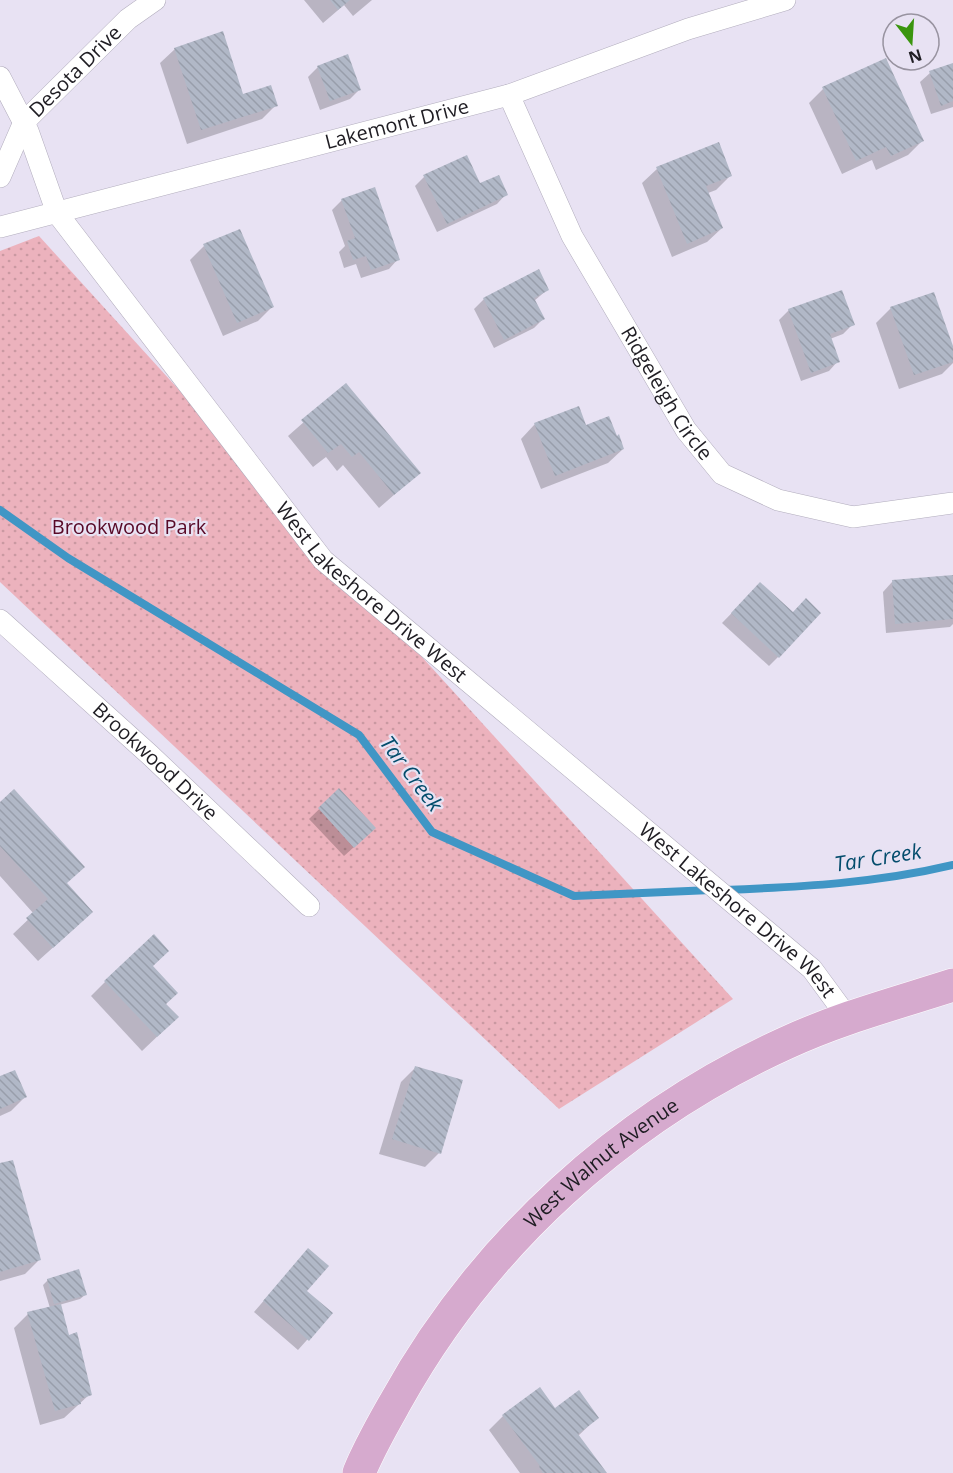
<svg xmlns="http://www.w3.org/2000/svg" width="953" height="1473" viewBox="0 0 953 1473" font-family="'Open Sans',sans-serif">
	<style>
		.park { fill: url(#park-dots) }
		.shadow { fill: #0003 }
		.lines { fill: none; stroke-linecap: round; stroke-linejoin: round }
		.stream { stroke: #4096c5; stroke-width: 8 }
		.building { fill: url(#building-back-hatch) }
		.street-casing { stroke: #b2adbd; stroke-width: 22 }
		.primary-casing { stroke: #fff; stroke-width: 34 }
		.street { stroke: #fff; stroke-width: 21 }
		.primary { stroke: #d6aace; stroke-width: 33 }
		.labels { text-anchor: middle; stroke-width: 4.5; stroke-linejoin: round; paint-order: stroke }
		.street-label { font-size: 20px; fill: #1f1d23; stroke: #e8e2f3 }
		.park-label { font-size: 20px; fill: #580927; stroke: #e8e2f3 }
		.water-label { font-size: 21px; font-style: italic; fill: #034c6c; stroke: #e8e2f3 }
	</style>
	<defs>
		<pattern id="park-dots" width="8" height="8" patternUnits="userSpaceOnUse" patternTransform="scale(1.5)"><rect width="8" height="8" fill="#ecb2bd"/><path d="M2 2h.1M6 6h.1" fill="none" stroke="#ca99a2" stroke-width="1.8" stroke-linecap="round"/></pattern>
		<pattern id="building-back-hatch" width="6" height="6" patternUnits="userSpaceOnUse" patternTransform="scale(1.5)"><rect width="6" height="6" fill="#b1b8c7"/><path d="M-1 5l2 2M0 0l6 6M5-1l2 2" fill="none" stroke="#989eab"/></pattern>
	</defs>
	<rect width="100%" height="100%" fill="#e8e2f3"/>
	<polygon class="park" points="39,236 733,999 559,1109 0,582 0,251"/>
	<g class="shadow">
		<polygon points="304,0 372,0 353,16 344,5 323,23"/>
		<polygon points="175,49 242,96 276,105 262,119 187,144 160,63"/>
		<polygon points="953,65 953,107 931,114 920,82 930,73"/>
		<polygon points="318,67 359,90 350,99 320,110 308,77"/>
		<polygon points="823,89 922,141 908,155 876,170 872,160 842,174 809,103"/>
		<polygon points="718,144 731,175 716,190 708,193 722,228 707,242 672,257 642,183 657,169"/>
		<polygon points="424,177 479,185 506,194 497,204 437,232 415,186"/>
		<polygon points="342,200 398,259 389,269 361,278 356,264 344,268 339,252 345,246 332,210"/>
		<polygon points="204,246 272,307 258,321 223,336 190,260"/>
		<polygon points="547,290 534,301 543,319 534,328 494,348 474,309 484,299"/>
		<polygon points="891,308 953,351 953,363 942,374 899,389 876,323"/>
		<polygon points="789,310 853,324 843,334 830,339 838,361 829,371 801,381 779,320"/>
		<polygon points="346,385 419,473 379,508 343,465 337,471 326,457 313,467 288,436"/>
		<polygon points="535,424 586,427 623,449 608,463 541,489 521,439"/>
		<polygon points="953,577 953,624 950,627 886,633 883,592 892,582"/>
		<polygon points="760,584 793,614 778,657 769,666 722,623"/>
		<polygon points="339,790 364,838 344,856 309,819"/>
		<polygon points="0,804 65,884 77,926 38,961 13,934 34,914 0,876"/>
		<polygon points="151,966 164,1004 163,1031 142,1051 91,996 105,982"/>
		<polygon points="415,1068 439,1153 425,1167 379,1154 401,1082"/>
		<polygon points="0,1078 25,1097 11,1111 0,1116"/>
		<polygon points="0,1165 39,1260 25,1274 0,1281"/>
		<polygon points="299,1260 305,1291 331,1313 298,1350 254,1312"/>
		<polygon points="48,1280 85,1295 80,1299 59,1305 68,1337 90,1394 64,1418 40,1425 14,1328 28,1314 50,1308 43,1285"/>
		<polygon points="555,1410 597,1418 578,1436 605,1473 520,1473 489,1430 503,1416"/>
	</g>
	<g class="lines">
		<g class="stream">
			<polyline points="0,510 68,558 359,735 432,832 574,896 711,890"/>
			<path d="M724 890C801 887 878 883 953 865"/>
		</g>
	</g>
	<g class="building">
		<polygon points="330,0 350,0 338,10"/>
		<polygon points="223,31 243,94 271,85 278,106 201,130 174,48"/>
		<polygon points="348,54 361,90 330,101 317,66"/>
		<polygon points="886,58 924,141 891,156 886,147 856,161 822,87"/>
		<polygon points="953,63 953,101 941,106 929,71"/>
		<polygon points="719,142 732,176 706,186 723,228 687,244 656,167"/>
		<polygon points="467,155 480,183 499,175 508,195 447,224 423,175"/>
		<polygon points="375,187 400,260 371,270 366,256 353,260 347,241 355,238 341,199"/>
		<polygon points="240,229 274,307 237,323 203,244"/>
		<polygon points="539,269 549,290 534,298 545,319 504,340 483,298"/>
		<polygon points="842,290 855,325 830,334 840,362 811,373 788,309"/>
		<polygon points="934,292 953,346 953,362 914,375 890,307"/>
		<polygon points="346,383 421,473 394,495 359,452 352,457 341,444 328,453 301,420"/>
		<polygon points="579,406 586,425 609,416 617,436 619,434 624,449 555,476 534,423"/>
		<polygon points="953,575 953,619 895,624 892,580"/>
		<polygon points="760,582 793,612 806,598 821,613 779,658 731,613"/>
		<polygon points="339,788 376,828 354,848 318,808"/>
		<polygon points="14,789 85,867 67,883 93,912 53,948 26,918 48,899 0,846 0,802"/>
		<polygon points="154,934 169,951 153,966 178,993 166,1004 179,1017 157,1037 104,981"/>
		<polygon points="415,1066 463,1080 441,1154 392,1139"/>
		<polygon points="15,1070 27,1097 0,1109 0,1076"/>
		<polygon points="13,1160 41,1260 0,1272 0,1163"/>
		<polygon points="308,1248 329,1266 307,1291 333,1313 309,1341 263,1301"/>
		<polygon points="79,1269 87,1295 54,1304 47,1279"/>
		<polygon points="61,1304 69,1335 77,1332 92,1395 80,1399 81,1404 55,1411 27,1312"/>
		<polygon points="540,1387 555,1408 579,1390 599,1418 578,1434 607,1473 543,1473 539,1467 540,1466 502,1415"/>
	</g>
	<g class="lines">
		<g class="street-casing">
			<g id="street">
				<path id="s1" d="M0 77 28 131 57 213 323 560 812 969 848 1018"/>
				<path id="s2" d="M509 95 572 236 686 430 722 474 778 500 853 517 953 503"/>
				<path id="s3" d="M0 177 24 122 128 19 155 0"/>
				<path id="s4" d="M0 227 509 95 688 29 785 0"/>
				<path id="s5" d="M0 620 150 755 309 906"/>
			</g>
		</g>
		<g class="primary-casing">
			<g id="primary">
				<path id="s6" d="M359 1473C369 1448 383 1424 396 1401 483 1244 623 1117 786 1043 840 1018 897 1003 953 985"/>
			</g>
		</g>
		<use href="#street" class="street"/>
		<use href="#primary" class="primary"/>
	</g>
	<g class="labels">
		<g class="street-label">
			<text dy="7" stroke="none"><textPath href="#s3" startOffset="132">Desota Drive</textPath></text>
			<text dy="7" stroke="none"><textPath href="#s4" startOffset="410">Lakemont Drive</textPath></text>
			<text dy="7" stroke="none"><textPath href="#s2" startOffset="338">Ridgeleigh Circle</textPath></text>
			<text dy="7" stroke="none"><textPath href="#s1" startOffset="642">West Lakeshore Drive West</textPath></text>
			<text dy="7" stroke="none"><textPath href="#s5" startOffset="210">Brookwood Drive</textPath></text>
			<text dy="7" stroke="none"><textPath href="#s1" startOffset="1128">West Lakeshore Drive West</textPath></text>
			<text dy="7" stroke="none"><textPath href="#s6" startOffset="398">West Walnut Avenue</textPath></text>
		</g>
		<g class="park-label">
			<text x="129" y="534">Brookwood Park</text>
		</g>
		<g class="water-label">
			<text transform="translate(411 774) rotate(53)" y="7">Tar Creek</text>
			<text transform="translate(878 858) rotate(-9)" y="7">Tar Creek</text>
		</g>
	</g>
	<g transform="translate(911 42) rotate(163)"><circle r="28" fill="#e8e2f3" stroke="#9893a0" stroke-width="1.5"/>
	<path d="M0-4.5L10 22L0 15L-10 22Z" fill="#3a950e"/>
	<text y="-9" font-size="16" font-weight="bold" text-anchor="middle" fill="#1f1d23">N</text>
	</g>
</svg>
